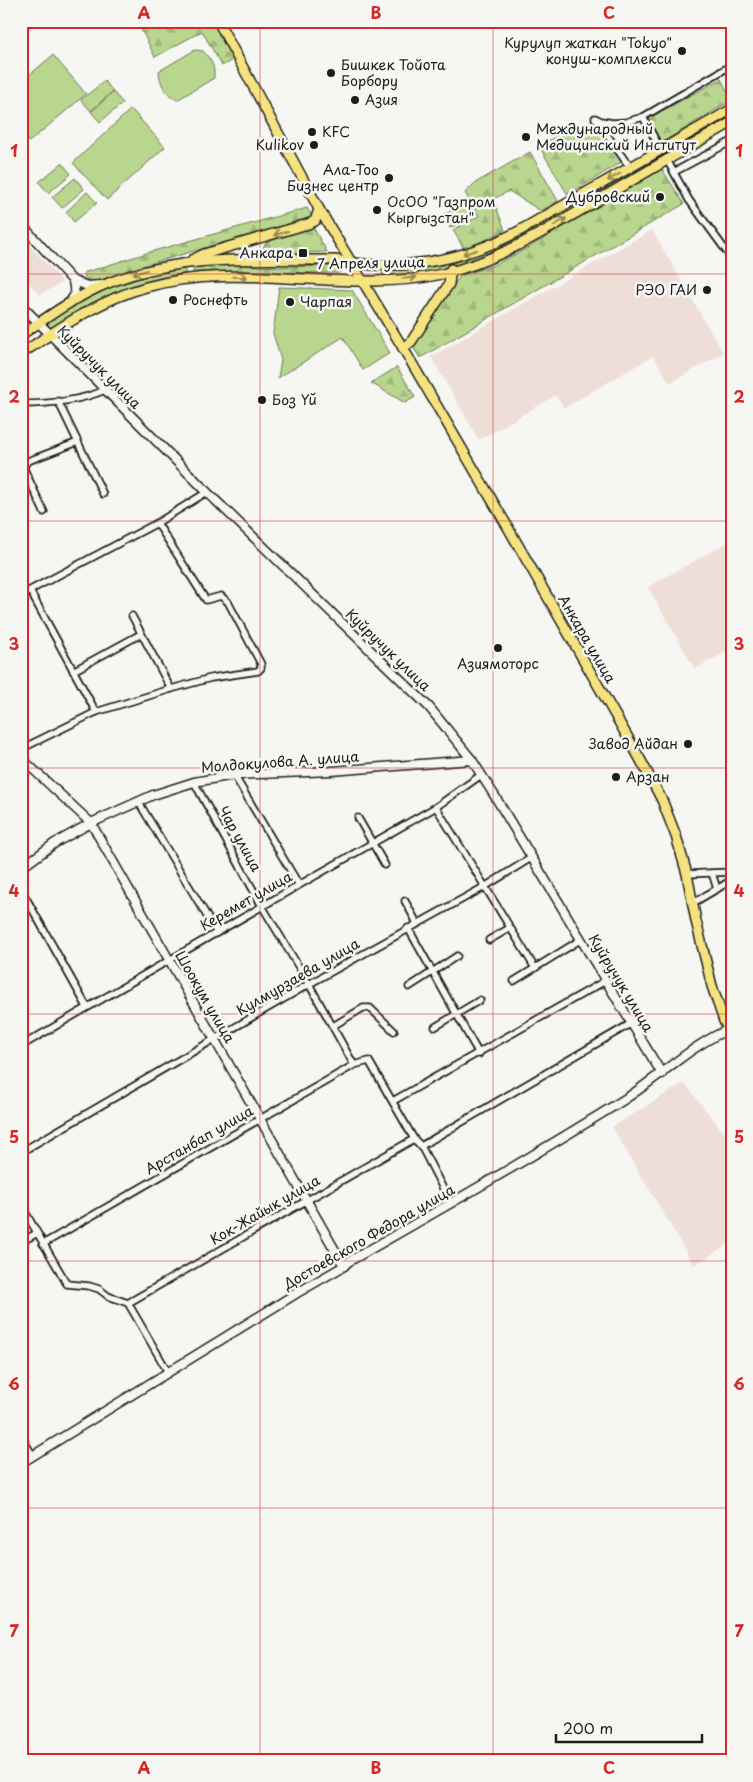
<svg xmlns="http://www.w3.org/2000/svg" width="753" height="1782" viewBox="0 0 753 1782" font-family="'Playpen Sans',sans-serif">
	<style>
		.built { fill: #efddd8 }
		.green { fill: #b9d68e; stroke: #6a7955 }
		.forest { fill: url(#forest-firs); stroke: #6a7955 }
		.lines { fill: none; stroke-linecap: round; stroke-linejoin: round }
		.river { stroke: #8cc1ea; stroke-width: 9 }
		.street-casing { stroke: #1c1c1c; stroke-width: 9 }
		.secondary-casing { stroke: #1c1c1c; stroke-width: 11 }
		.primary-casing { stroke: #1c1c1c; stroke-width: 12 }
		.street { stroke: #f6f6f2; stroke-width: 5.5 }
		.secondary { stroke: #f6f6f2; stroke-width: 8 }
		.primary { stroke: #f5e382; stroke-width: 9 }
		.oneway { stroke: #938954 }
		.grid { fill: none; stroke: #d62828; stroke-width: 1; stroke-opacity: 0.55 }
		.poi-dot { fill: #1c1c1c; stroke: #f6f6f2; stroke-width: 2 }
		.labels { text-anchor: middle; stroke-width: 5; stroke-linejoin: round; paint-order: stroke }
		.poi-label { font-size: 14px; fill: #1c1c1c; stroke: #f6f6f2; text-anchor: start }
		.street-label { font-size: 14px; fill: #1c1c1c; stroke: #f6f6f2 }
		.neatline { fill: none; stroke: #d62828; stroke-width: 2 }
		.grid-label { font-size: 16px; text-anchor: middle; font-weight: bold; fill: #d62828 }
	</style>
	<defs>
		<pattern id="forest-firs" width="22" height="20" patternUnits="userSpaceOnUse" patternTransform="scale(1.25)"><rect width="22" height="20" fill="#b9d68e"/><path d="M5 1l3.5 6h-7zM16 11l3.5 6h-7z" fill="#9eb77a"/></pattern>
	</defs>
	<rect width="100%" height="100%" fill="#f6f6f2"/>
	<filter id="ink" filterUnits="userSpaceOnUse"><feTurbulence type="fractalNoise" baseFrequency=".02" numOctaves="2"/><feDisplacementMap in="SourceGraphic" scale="10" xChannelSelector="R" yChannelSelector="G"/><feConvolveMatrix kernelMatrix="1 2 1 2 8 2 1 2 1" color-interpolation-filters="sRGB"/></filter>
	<g filter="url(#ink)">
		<g class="built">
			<polygon points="652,230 723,353 670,383 653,356 564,408 556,395 479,440 431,357"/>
			<polygon points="21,236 63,282 40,295 21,275"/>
			<polygon points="732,540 732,648 695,669 648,587"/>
			<polygon points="684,1083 732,1143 732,1242 694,1265 612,1127"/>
		</g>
		<g class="green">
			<path d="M195 50 203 51C211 60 215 65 214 78L177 100C165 93 160 85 159 71Z"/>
			<polygon points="53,55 86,94 29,142 21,133 21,82"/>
			<polygon points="104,81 113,91 91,111 81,100"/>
			<polygon points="113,92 123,103 100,122 91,112"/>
			<polygon points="131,109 165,147 107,200 73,163"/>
			<path d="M655 158 658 161C626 179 595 197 564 215 529 235 494 255 455 266L454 265V263C526 239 590 195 655 158Z"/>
			<polygon points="62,163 71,174 48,193 39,182"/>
			<polygon points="75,178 84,189 62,208 52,197"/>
			<polygon points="87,192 97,203 74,222 66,212"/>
			<polygon points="469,202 475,215 450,228 443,215"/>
			<polygon points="443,265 446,267 442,270 415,274 383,275 382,273 383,271 413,270"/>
			<polygon points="177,269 184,269 186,273 113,293 80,309 53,328 50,328 46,324 46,321 106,289 153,274"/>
			<polygon points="279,287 352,290 390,353 363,370 343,337 278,378 281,360 273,333"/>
		</g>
		<g class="forest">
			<polygon points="137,21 214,21 234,59 222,66 202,31 155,57"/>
			<polygon points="721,79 732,100 659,144 649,118"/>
			<polygon points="578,124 602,129 623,161 568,195 539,146"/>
			<polygon points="530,152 558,201 541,211 509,191 493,199 505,230 485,240 464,249 453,230 479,216 465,193 475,183"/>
			<polygon points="662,169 684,204 420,358 413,347 460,276 494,265 526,249"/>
			<polygon points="307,208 312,217 149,264 89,284 83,273 150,252"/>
			<polygon points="313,227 327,252 258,254 267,242"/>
			<polygon points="238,265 277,267 337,266 339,269 339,273 193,272 193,266"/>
			<polygon points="397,367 415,397 405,403 371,383"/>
		</g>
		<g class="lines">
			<polyline class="river" points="21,30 32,21"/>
			<g class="street-casing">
				<g id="street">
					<polyline points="643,117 661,150"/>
					<polyline points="595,118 601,121 613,123 626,122 643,117 732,65"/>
					<polyline points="596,119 626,162 633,166"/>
					<polyline points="667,160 689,200 732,259"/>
					<polyline points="674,172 732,141"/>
					<polyline points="58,401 103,494"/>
					<path d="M21 404C48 404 80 401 105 390"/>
					<polyline points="44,512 24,469 25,464 28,461 78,442"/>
					<polyline points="30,591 96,712"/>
					<polyline points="21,595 157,523 207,492"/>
					<polyline points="132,616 171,689"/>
					<polyline points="73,671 141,634"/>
					<polyline points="21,749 96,712 171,689 211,678 258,671 261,668 261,664 228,602 221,596 206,600 204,597 157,523"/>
					<polyline points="234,775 299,885"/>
					<polyline points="194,782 262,906 309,984 354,1065"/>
					<polyline points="138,801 217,933"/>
					<polyline points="436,807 535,968 580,940"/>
					<polyline points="358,818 385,865"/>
					<polyline points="712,873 717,889"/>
					<polyline points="687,874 732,872"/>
					<polyline points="21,889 87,1007"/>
					<polyline points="405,901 417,923"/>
					<polyline points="693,903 732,880"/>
					<polyline points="408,928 479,1054"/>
					<polyline points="489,940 510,928"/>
					<polyline points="514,981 535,968"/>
					<polyline points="409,987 457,956"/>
					<polyline points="333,1026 363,1008 370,1008 394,1031"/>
					<polyline points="435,1027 480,1000"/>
					<polyline points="21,1046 299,885 436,807 481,775"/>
					<polyline points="393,1101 605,981"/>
					<polyline points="421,1146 630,1024"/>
					<polyline points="21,1152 309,984 486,886 531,858"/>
					<polyline points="21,1205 67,1284 89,1286 99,1289 108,1296 128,1303 168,1372"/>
					<polyline points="21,1242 37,1233"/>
					<polyline points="43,1244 354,1065 369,1061 414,1139 421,1146 451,1204"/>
					<polyline points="128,1303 414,1139"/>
					<polyline points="21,1436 33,1456"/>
				</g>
			</g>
			<g class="secondary-casing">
				<g id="secondary">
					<polyline points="21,224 73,281 88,286 100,285"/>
					<polyline points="70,302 75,294 73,281"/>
					<polyline points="21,305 207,492 429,707 472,760 496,798 662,1074"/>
					<polyline points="21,758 91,823 344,1266"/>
					<polyline points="21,868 55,843 91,823 153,795 194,782 234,775 331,771 472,760"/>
					<path d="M21 1463 297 1293 344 1266 348 1262C441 1209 534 1156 625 1099 661 1076 692 1044 732 1028"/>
				</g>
			</g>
			<g class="primary-casing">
				<g id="primary">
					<polyline points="218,21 319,209 403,348 506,524 639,757 662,800 676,836 687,874 696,921 712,986 724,1021 732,1037"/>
					<polyline points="192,260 204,254 308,224 315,221 319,209"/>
					<path d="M21 335C46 318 71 300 99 287 175 253 254 260 335 260 398 273 463 261 519 231L732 109"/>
					<polyline points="403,348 411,342 449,284 451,269"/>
					<path d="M21 354C61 327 99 300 146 287 240 260 347 295 442 274 495 262 541 233 588 206 636 178 684 150 732 122"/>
				</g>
			</g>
			<use href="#street" class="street"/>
			<use href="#secondary" class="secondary"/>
			<use href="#primary" class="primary"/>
		</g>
		<defs><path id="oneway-shaft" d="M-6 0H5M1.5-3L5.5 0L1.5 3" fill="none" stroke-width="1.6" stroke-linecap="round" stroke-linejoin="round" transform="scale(1.25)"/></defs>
		<g class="oneway">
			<use href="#oneway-shaft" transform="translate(614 177) rotate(150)"/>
			<use href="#oneway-shaft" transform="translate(560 222) rotate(-30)"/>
			<use href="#oneway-shaft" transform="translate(281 233) rotate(164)"/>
			<use href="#oneway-shaft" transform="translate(470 252) rotate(162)"/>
			<use href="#oneway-shaft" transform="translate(140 272) rotate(164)"/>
			<use href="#oneway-shaft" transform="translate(240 277) rotate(2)"/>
			<use href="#oneway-shaft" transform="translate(409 278) rotate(-5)"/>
		</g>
	</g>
	<path class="grid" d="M260 21V1761M493 21V1761M21 274H732M21 521H732M21 768H732M21 1014H732M21 1261H732M21 1508H732"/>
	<g class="poi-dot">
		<circle cx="682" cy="51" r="5"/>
		<circle cx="331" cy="73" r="5"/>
		<circle cx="355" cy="100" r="5"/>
		<circle cx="312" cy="132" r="5"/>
		<circle cx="526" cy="137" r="5"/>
		<circle cx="314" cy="145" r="5"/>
		<circle cx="389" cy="178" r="5"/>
		<circle cx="660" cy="197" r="5"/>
		<circle cx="377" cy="210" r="5"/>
		<rect x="298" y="248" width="10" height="10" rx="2.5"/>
		<circle cx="707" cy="290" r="5"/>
		<circle cx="173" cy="300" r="5"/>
		<circle cx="290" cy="302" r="5"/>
		<circle cx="262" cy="400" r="5"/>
		<circle cx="498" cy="648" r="5"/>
		<circle cx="688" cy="744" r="5"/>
		<circle cx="616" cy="777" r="5"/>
	</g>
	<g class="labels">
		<g class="poi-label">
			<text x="672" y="48" text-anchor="end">Курулуп жаткан "Tokyo"<tspan x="672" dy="16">конуш-комплекси</tspan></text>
			<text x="341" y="70">Бишкек Тойота<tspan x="341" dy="16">Борбору</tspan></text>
			<text x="365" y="105">Азия</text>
			<text x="536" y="134">Международный<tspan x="536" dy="16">Медицинский Институт</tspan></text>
			<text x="322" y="137">KFC</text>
			<text x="304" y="150" text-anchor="end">Kulikov</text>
			<text x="379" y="175" text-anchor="end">Ала-Тоо<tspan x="379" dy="16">Бизнес центр</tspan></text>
			<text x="650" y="202" text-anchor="end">Дубровский</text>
			<text x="387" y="207">ОсОО "Газпром<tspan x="387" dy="16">Кыргызстан"</tspan></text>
			<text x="293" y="258" text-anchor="end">Анкара</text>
			<text x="697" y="295" text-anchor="end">РЭО ГАИ</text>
			<text x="183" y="305">Роснефть</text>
			<text x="300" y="307">Чарпая</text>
			<text x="272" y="405">Боз Үй</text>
			<text x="498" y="669" text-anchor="middle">Азиямоторс</text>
			<text x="678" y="749" text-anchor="end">Завод Айдан</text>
			<text x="626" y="782">Арзан</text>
		</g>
		<g class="street-label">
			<text transform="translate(371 263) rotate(-1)" y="5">7 Апреля улица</text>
			<text transform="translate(99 367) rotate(45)" y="5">Куйручук улица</text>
			<text transform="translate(587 639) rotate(60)" y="5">Анкара улица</text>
			<text transform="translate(388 650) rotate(44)" y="5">Куйручук улица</text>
			<text transform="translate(280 762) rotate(-4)" y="5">Молдокулова А. улица</text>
			<text transform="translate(240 839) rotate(61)" y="5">Чар улица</text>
			<text transform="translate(246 901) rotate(-30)" y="5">Керемет улица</text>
			<text transform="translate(298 977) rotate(-30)" y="5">Кулмурзаева улица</text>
			<text transform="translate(621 983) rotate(59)" y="5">Куйручук улица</text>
			<text transform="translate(205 997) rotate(60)" y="5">Шоокум улица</text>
			<text transform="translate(199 1140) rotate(-30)" y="5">Арстанбап улица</text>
			<text transform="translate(265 1210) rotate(-30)" y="5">Кок-Жайык улица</text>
			<text transform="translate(369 1237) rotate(-30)" y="5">Достоевского Федора улица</text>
		</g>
	</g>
	<rect width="753" height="1782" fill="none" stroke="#f6f6f2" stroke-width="55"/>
	<path d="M556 1734v8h146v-8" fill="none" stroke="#1c1c1c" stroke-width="2.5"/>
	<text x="563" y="1734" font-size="15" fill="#1c1c1c" stroke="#f6f6f2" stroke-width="4" paint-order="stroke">200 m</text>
	<rect x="28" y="28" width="698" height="1726" class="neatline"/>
	<g class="grid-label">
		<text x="144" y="19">A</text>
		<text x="376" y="19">B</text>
		<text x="609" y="19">C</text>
		<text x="14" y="157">1</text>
		<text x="739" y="157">1</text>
		<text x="14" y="403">2</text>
		<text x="739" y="403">2</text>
		<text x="14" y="650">3</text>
		<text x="739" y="650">3</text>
		<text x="14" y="897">4</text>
		<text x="739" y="897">4</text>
		<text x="14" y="1143">5</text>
		<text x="739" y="1143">5</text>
		<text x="14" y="1390">6</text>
		<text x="739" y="1390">6</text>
		<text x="14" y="1637">7</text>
		<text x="739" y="1637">7</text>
		<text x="144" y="1774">A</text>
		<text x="376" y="1774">B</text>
		<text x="609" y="1774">C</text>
	</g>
</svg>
